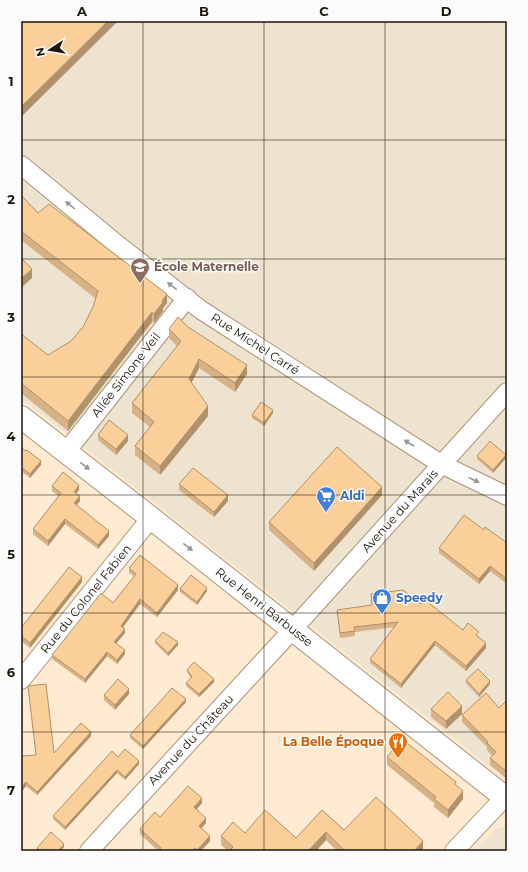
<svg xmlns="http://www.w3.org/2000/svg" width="528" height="872" viewBox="0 0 528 872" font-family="Montserrat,sans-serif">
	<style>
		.industrial { fill: #eee3ce }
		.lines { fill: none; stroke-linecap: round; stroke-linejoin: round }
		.minor-casing { stroke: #ac9477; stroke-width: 20 }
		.tertiary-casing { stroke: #ac9477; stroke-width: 24 }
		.minor { stroke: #fff; stroke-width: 18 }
		.tertiary { stroke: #fff; stroke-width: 22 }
		.wall { fill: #d7b284 }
		.shaded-wall { fill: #af916c }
		.building { fill: #facf9a; stroke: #af916c }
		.oneway { fill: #9a9691 }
		.grid { fill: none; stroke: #1e150a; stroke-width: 1; stroke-opacity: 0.55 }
		.labels { text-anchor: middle; stroke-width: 3; stroke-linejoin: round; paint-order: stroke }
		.education-label { font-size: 12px; font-weight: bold; fill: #785e54; stroke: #fbfbfb; text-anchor: start }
		.street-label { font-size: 12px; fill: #1e150a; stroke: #fbfbfb }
		.shop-label { font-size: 12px; font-weight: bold; fill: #366cbe; stroke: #fbfbfb; text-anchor: start }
		.food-label { font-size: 12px; font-weight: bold; fill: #c56008; stroke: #fbfbfb; text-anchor: end }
		.neatline { fill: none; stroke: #1e150a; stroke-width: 1.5 }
		.grid-label { font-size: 13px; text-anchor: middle; font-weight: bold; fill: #1e150a }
	</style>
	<rect width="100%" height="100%" fill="#ffead2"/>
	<g class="industrial">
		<polygon points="21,21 507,21 507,780 21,398"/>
		<polygon points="507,826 507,851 475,851 496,829"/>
	</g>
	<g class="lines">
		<g class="minor-casing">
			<g id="minor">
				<polyline points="21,165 113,241 201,310 441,464 507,496"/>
				<polyline points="66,452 187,298"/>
				<polyline points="21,680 151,518"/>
				<polyline points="89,851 293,629 507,392"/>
				<polyline points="454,851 505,797"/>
			</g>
		</g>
		<g class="tertiary-casing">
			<polyline id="tertiary" points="21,417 151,518 507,799"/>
		</g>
		<use href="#minor" class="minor"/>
		<use href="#tertiary" class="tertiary"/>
	</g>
	<g class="wall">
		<polygon points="21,195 38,213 167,303 163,308 163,311 154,323 152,322 142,334 68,431 21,393 21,334 48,355 71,341 83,327 93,307 95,298 21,240"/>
		<polygon points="188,327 247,374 235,392 199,368 191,383 208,416 160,475 135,455 135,446 150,427 132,413 132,403 177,346 169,338 169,329"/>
		<polygon points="273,413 264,426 252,418 252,415"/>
		<polygon points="98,435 128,441 116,455 98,440"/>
		<polygon points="21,447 41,465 30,478 21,471"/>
		<polygon points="477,456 506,458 493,473 477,459"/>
		<polygon points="179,484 228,501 214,517 179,490"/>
		<polygon points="52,486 79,490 76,494 80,501 76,505 109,536 98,549 65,524 48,546 33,534 33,529 59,496 52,491"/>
		<polygon points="382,495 314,571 269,530 269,522"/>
		<polygon points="484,530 507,543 507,584 490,571 479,584 439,553 439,548"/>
		<polygon points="129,568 178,590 157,617 140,604 123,627 125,633 116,643 125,654 117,664 107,656 85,683 52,659 52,655 113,603 134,576 129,573"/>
		<polygon points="82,582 30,648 21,641 21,628"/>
		<polygon points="180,589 207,591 197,605 180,592"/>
		<polygon points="371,594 421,604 463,630 479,637 486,648 466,671 435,645 401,688 370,663 370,659 395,627 355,632 355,636 340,638 337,610 372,605"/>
		<polygon points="155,641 178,645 168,656 155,643"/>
		<polygon points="187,670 214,682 199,697 186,686 186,683 191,678 187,672"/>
		<polygon points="466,680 490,684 479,697 466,683"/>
		<polygon points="28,686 54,753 91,736 37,795 26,786 21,792 21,756 36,755"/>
		<polygon points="129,694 115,710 104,700 104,695"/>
		<polygon points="507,700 507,779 490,765 490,758 492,756 487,750 487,747 462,722 462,715 499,708"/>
		<polygon points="186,702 143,749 130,738 130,735"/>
		<polygon points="431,709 462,714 446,729 431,717"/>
		<polygon points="118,757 139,764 125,780 117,773 65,830 53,819 53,816"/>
		<polygon points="387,757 456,785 463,799 448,818 434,807 434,803 387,765"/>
		<polygon points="202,803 197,809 206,823 201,828 210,841 201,851 158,851 140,834 140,829 160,817"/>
		<polygon points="322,810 344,830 423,849 422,851 337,851 326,840 316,851 228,851 221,845 221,836 245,833 296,838"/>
		<polygon points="64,847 60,851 38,851 37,850 37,848"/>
	</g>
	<g class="shaded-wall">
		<polygon points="108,21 118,21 21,117 21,107"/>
		<polygon points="32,269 32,278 21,288 21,279"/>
		<polygon points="167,294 167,303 163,308 163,311 154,323 154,314 162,301"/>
		<polygon points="152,312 152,322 68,431 68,421"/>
		<polygon points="199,359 199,368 189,388 189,379"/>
		<polygon points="247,365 247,374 235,392 235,383"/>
		<polygon points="208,406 208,416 160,475 160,466"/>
		<polygon points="273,410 273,413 264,426 264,423"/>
		<polygon points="128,435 128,441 116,455 116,449"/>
		<polygon points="506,455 506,458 493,473 493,470"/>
		<polygon points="41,461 41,465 30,478 30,474"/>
		<polygon points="79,485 79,490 74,496 74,492"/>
		<polygon points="382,487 382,495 314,571 314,563"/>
		<polygon points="228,495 228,501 214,517 214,512"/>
		<polygon points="80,496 80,501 74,508 74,503"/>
		<polygon points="65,519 65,524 48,546 48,541"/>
		<polygon points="109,531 109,536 98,549 98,545"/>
		<polygon points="490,566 490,571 479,584 479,579"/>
		<polygon points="82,577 82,582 30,648 30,643"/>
		<polygon points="178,585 178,590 157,617 157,613"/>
		<polygon points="207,588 207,591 197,605 197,602"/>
		<polygon points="140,599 140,604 121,630 121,626"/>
		<polygon points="125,629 125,633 114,646 114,642"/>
		<polygon points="435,641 435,645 401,688 401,684"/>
		<polygon points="178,642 178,645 168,656 168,653"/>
		<polygon points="486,643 486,648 466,671 466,666"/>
		<polygon points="125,650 125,654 117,664 117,660"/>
		<polygon points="107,652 107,656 85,683 85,679"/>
		<polygon points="214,679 214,682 199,697 199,694"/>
		<polygon points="490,681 490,684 479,697 479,694"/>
		<polygon points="129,689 129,694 115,710 115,705"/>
		<polygon points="186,699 186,702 143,749 143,746"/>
		<polygon points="462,706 462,714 446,729 446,721"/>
		<polygon points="91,732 91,736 37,795 37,792"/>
		<polygon points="139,761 139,764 125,780 125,777"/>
		<polygon points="117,770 117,773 65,830 65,827"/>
		<polygon points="26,782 26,786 21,792 21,788"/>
		<polygon points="463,791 463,799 448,818 448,810"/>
		<polygon points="202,798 202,803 194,812 194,807"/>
		<polygon points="206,818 206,823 199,831 199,826"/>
		<polygon points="326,832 326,840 316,851 308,851"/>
		<polygon points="210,836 210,841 201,851 197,851 197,850"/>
		<polygon points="423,841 423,849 422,851 414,851"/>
		<polygon points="64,844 64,847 60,851 58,851"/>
	</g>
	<g class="building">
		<polygon points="21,21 108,21 21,107"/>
		<polygon points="21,195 38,213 49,204 167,294 162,301 163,302 154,314 152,312 142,325 68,421 21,383 21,334 48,355 71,341 83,327 93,307 98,291 21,231"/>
		<polygon points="21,258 32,269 21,279"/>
		<polygon points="178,317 188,327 247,365 235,383 199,359 189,379 208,406 160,466 135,446 154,422 132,403 181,341 169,329"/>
		<polygon points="261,402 273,410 264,423 252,415"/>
		<polygon points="109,420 128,435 116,449 98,435"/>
		<polygon points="490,441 506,455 493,470 477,456"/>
		<polygon points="21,447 26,451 27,450 41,461 30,474 21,467"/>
		<polygon points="337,447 382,487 314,563 269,522"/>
		<polygon points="193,468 228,495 214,512 179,484"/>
		<polygon points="63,472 79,485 74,492 80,496 74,503 109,531 98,545 65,519 48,541 33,529 61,493 52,486"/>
		<polygon points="464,515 484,530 485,527 507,543 506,546 507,547 507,579 490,566 479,579 439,548"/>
		<polygon points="140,555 178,585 157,613 140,599 121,626 125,629 114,642 125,650 117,660 107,652 85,679 52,655 101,593 113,603 136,574 129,568"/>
		<polygon points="69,567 82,577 30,643 21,636 21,628"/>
		<polygon points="191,575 207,588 197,602 180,589"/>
		<polygon points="403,590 421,604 425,600 463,630 468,623 479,632 476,635 486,643 466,666 435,641 401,684 370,659 398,622 354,627 355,631 340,633 337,610 372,605 371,594"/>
		<polygon points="163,632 178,642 168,653 155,641"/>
		<polygon points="194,662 214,679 199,694 186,683 192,677 187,670"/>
		<polygon points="478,669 490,681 479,694 466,680"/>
		<polygon points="118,679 129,689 115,705 104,695"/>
		<polygon points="46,684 54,753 81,723 91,732 37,792 26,782 21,788 21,756 36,755 28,686"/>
		<polygon points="172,688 186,699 143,746 130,735"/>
		<polygon points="448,692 462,706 446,721 431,709"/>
		<polygon points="486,693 499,708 507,700 507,772 490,758 496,752 487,743 488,742 462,715"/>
		<polygon points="402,739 456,782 455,784 463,791 448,810 434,799 436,797 387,757"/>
		<polygon points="125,749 139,761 125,777 117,770 65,827 53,816 112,751 118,757"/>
		<polygon points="188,786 202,798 194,807 206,818 199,826 210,836 197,850 195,848 192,851 158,851 161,848 140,829 155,812 160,817"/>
		<polygon points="376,797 423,841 414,851 345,851 326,832 308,851 229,851 233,847 221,836 233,822 245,833 265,810 296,838 322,810 344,830"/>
		<polygon points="51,832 64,844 58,851 41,851 37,848"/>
	</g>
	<defs><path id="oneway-solid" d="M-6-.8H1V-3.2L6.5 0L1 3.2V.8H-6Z"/></defs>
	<g class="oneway">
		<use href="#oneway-solid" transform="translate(70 205) rotate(-141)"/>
		<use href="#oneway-solid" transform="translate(172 286) rotate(-142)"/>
		<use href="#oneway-solid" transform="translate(409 443) rotate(-147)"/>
		<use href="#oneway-solid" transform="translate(85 466) rotate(38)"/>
		<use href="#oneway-solid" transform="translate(474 480) rotate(26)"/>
		<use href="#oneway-solid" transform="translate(188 547) rotate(38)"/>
	</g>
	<path class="grid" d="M143 21V851M264 21V851M385 21V851M21 140H507M21 259H507M21 377H507M21 495H507M21 613H507M21 732H507"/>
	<defs>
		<g id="school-pin" transform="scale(1)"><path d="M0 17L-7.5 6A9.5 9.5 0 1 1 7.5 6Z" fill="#8d6e63" stroke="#fbfbfb"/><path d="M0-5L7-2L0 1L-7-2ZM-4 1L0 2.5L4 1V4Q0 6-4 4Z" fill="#fff"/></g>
		<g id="supermarket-pin" transform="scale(1)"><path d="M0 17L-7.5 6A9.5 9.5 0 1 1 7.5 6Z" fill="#3f7fe0" stroke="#fbfbfb"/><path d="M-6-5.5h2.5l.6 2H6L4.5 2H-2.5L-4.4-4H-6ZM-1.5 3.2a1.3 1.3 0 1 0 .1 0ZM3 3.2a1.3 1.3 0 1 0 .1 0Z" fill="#fff"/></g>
		<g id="shop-pin" transform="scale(1)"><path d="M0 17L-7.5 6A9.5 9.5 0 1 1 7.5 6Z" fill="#3f7fe0" stroke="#fbfbfb"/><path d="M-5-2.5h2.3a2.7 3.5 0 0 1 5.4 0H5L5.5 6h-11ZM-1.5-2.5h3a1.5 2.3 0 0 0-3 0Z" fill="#fff"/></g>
		<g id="restaurant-pin" transform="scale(1)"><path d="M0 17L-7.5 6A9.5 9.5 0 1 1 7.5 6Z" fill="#e8710a" stroke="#fbfbfb"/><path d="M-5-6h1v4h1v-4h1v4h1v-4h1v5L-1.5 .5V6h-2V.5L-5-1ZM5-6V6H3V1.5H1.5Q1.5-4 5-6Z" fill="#fff"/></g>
	</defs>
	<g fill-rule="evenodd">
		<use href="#school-pin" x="140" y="267"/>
		<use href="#supermarket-pin" x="326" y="496"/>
		<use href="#shop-pin" x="382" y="598"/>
		<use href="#restaurant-pin" x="398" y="742"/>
	</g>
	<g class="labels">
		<g class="education-label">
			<text x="154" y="271">École Maternelle</text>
		</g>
		<g class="street-label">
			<text transform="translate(255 344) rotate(33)" y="4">Rue Michel Carré</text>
			<text transform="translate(126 375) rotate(-52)" y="4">Allée Simone Veil</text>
			<text transform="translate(400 511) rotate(-48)" y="4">Avenue du Marais</text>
			<text transform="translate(86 599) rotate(-51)" y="4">Rue du Colonel Fabien</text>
			<text transform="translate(264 607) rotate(38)" y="4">Rue Henri Barbusse</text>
			<text transform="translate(191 740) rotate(-47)" y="4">Avenue du Château</text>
		</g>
		<g class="shop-label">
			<text x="340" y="500">Aldi</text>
			<text x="396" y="602">Speedy</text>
		</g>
		<g class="food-label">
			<text x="384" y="746">La Belle Époque</text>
		</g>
	</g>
	<rect width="528" height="872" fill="none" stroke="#fbfbfb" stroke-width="44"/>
	<g transform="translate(50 50) rotate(258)" stroke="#fbfbfb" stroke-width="3" paint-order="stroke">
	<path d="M0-3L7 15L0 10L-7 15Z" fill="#1e150a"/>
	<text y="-6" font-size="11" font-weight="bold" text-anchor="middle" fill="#1e150a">N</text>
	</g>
	<rect x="22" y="22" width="484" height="828" class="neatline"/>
	<g class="grid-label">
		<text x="82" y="16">A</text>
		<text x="204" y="16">B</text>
		<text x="324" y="16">C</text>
		<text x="446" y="16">D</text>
		<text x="11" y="86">1</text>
		<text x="11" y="204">2</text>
		<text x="11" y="322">3</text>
		<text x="11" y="441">4</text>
		<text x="11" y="559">5</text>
		<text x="11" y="677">6</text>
		<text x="11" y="795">7</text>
	</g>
</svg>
